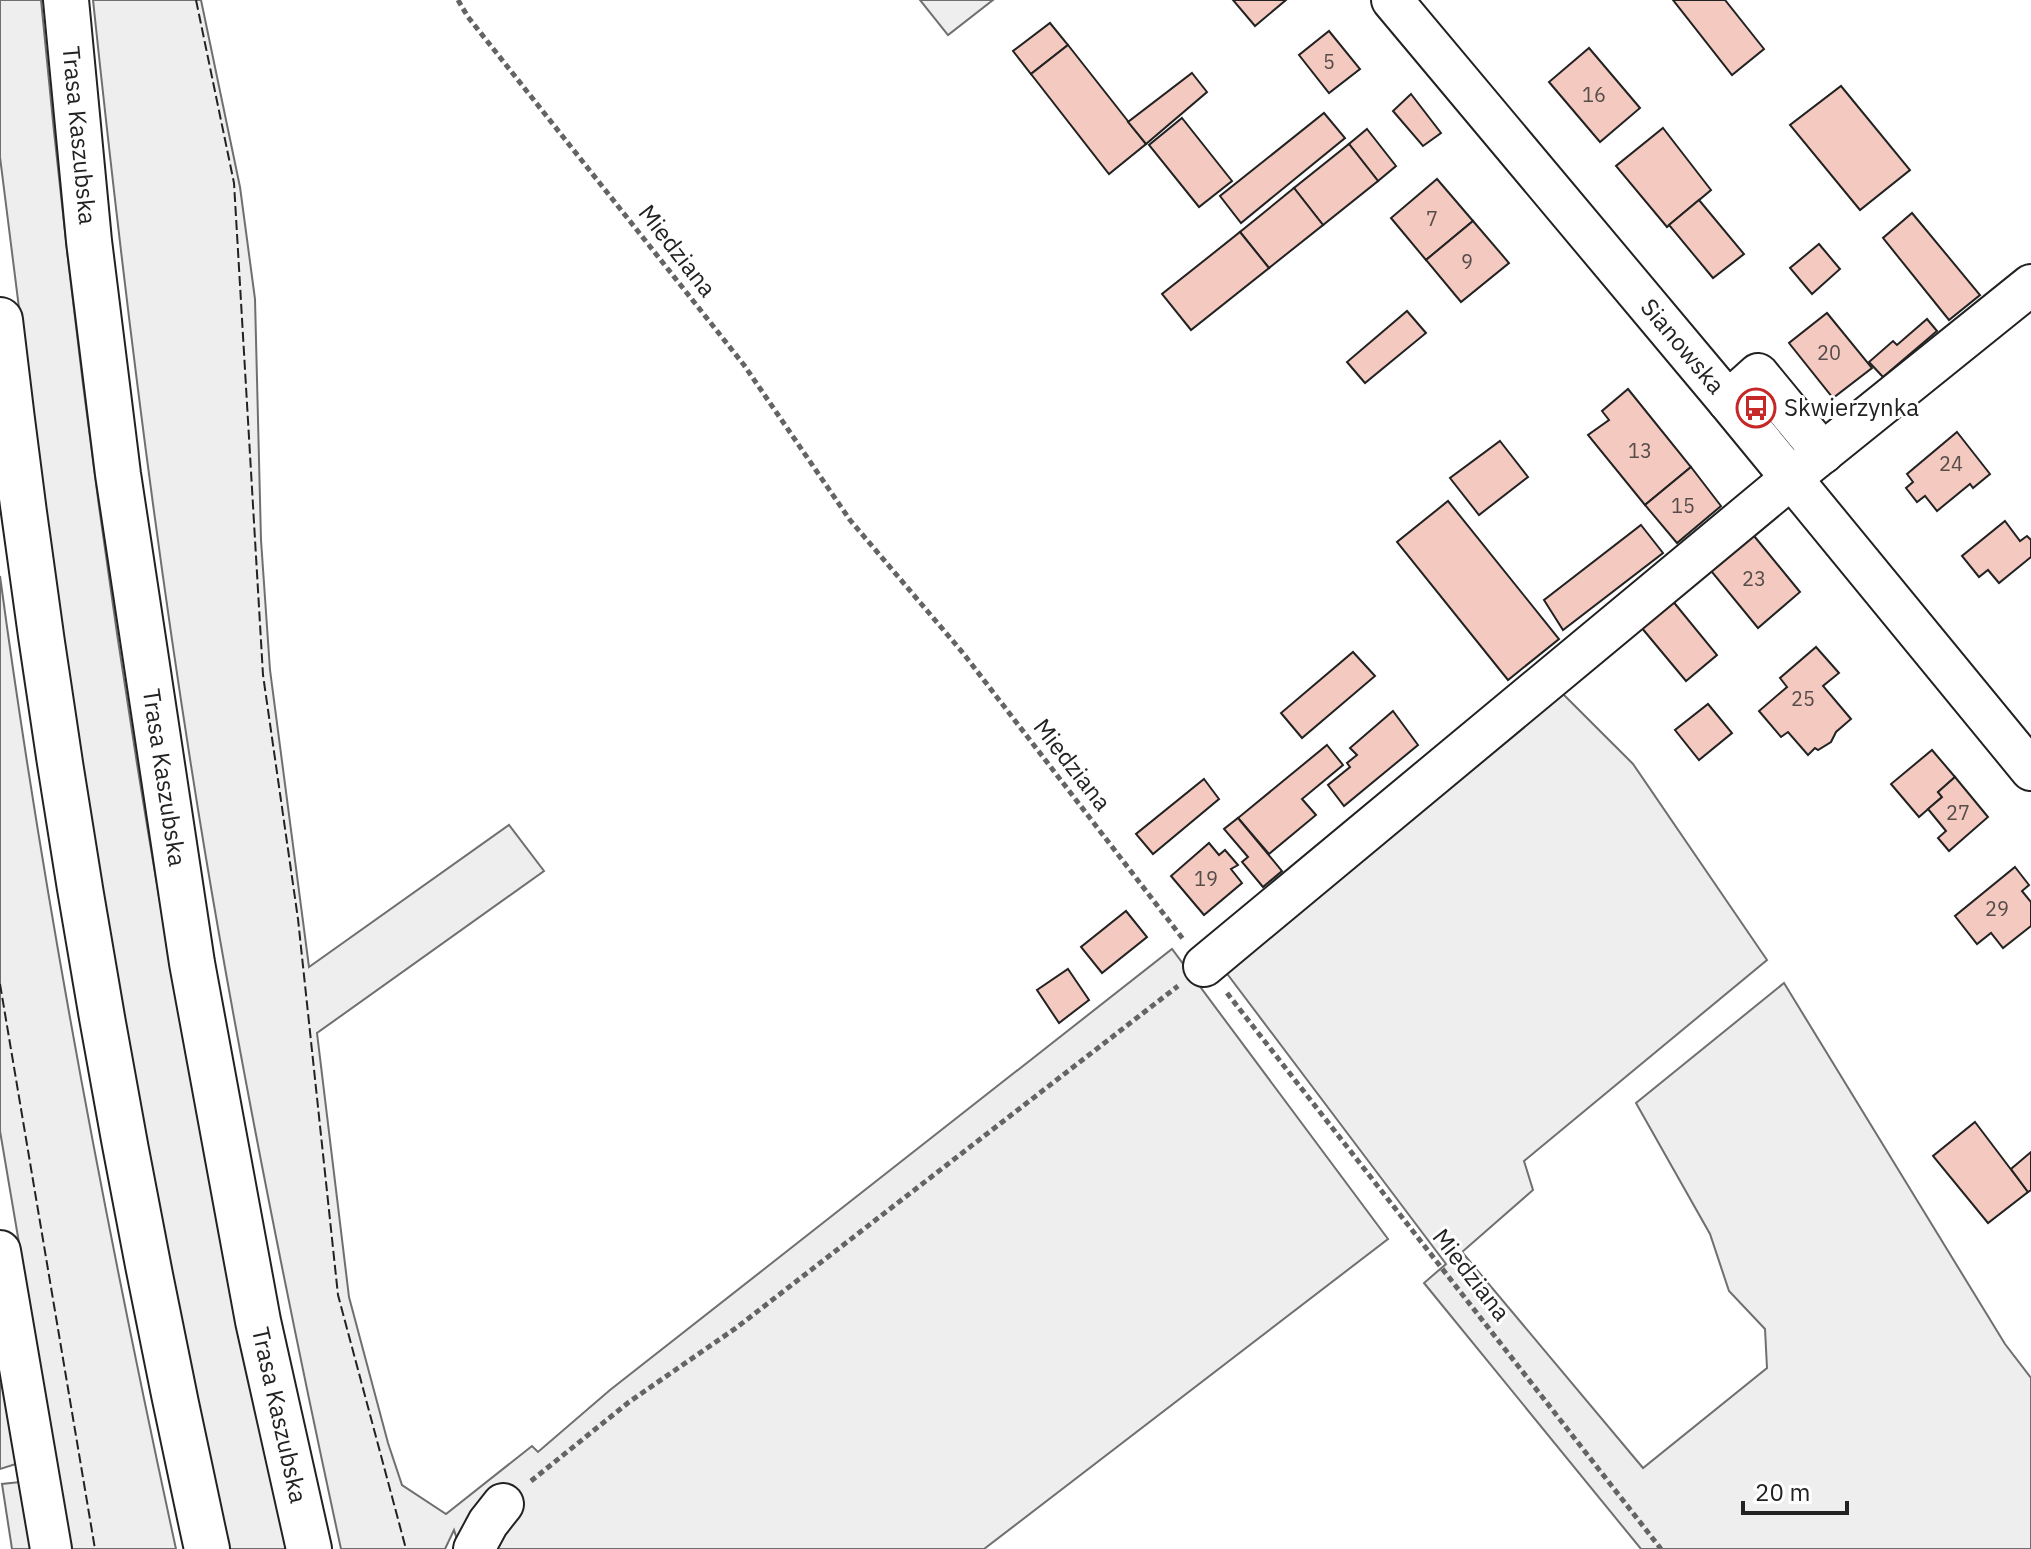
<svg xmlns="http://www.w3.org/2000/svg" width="2031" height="1549" viewBox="0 0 2031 1549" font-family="'IBM Plex Sans',sans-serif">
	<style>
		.green { fill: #eee; stroke: #6f6f6f; stroke-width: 2 }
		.building { fill: #f3c9c0; stroke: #222; stroke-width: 2 }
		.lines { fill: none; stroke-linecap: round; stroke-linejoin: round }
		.minor-casing { stroke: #222; stroke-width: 44 }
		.highway-casing { stroke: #222; stroke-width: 48 }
		.path { stroke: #646464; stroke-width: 5; stroke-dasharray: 6 4; stroke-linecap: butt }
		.minor { stroke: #fff; stroke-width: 40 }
		.highway { stroke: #fff; stroke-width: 44 }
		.fence { stroke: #222; stroke-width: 2; stroke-dasharray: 10 4; stroke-linecap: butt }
		.labels { text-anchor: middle; stroke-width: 6; stroke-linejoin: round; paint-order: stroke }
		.number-label { font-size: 20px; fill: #564c4a }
		.street-label { font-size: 24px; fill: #222; stroke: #fff }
		.poi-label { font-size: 24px; fill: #222; stroke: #fff; text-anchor: start }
	</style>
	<rect width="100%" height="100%" fill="#fff"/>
	<g class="green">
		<path d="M0 0H41C76 374 128 748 199 1116 227 1261 258 1405 288 1549H229L193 1382 142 1126 97 868 57 610 0 157Z"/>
		<path d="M93 0H201L240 187 255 299 261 540 270 670 309 967 509 825 544 871 317 1033 349 1297 388 1443 402 1485 446 1514 532 1446 538 1452 610 1390 1172 949 1388 1239 984 1549H460L454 1530 445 1549H341C291 1318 244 1086 205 852 158 569 123 285 93 0Z"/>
		<polygon points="920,0 993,0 948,35"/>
		<path d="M0 576C44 903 106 1227 176 1549H71L0 1131Z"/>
		<polygon points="1555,686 1633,764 1767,960 1524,1161 1533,1190 1462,1252 1643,1468 1767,1368 1765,1329 1729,1291 1710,1234 1636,1103 1784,983 2005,1344 2031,1378 2031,1549 1641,1549 1424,1283 1446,1264 1222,967"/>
		<polygon points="0,1384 6,1385 19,1463 0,1469"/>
		<polygon points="20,1482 42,1549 12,1549 2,1484"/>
	</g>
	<g class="building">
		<polygon points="1233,0 1286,0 1255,26"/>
		<polygon points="1673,0 1725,0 1764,49 1732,75"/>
		<polygon points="1050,23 1068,45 1031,74 1013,51"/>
		<polygon points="1329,31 1360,69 1329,93 1299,55"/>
		<polygon points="1068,45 1146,144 1109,174 1031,74"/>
		<polygon points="1589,48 1640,108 1600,142 1549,82"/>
		<polygon points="1192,73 1207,92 1146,144 1128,122"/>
		<polygon points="1841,86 1910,170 1860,210 1790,125"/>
		<polygon points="1411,94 1441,133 1423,146 1393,111"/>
		<polygon points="1324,113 1345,138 1241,223 1220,196"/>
		<polygon points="1182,118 1232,181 1199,207 1149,145"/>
		<polygon points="1663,128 1711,190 1667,227 1616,166"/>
		<polygon points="1367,129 1396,166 1378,181 1349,144"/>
		<polygon points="1349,144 1378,181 1323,225 1294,188"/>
		<polygon points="1437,179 1473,221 1426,260 1391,218"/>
		<polygon points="1294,188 1323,225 1269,268 1240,232"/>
		<polygon points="1699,200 1744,254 1713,278 1669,225"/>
		<polygon points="1912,213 1980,295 1949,320 1883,238"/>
		<polygon points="1473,221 1509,263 1461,302 1426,260"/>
		<polygon points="1240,232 1269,268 1191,330 1162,294"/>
		<polygon points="1819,244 1840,269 1812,294 1790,268"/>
		<polygon points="1407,311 1426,333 1365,383 1347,362"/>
		<polygon points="1827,313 1872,368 1833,398 1789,343"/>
		<polygon points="1927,319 1937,331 1883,377 1869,362 1893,341 1897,345"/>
		<polygon points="1628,389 1691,467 1645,505 1588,435 1609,420 1602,411"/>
		<polygon points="1957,432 1990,474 1973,488 1970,484 1937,511 1925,496 1917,502 1906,488 1913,482 1907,474"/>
		<polygon points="1500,441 1528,477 1479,515 1450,478"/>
		<polygon points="1691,467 1721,506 1677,543 1645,505"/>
		<polygon points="1448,501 1559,639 1508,680 1397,542"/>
		<polygon points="2005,521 2020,541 2027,536 2031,540 2031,557 1999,583 1988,570 1979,577 1962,556"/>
		<polygon points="1641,525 1663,553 1563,630 1544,600"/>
		<polygon points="1750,531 1800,592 1758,628 1707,566"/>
		<polygon points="1667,594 1717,655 1686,681 1636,621"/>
		<polygon points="1816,647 1839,673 1823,686 1851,719 1836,732 1831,742 1818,750 1815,748 1808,755 1788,732 1781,737 1759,711 1787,687 1780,678"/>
		<polygon points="1353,652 1375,676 1302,738 1281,713"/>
		<polygon points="1708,704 1732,733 1699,760 1675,730"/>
		<polygon points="1393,711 1418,745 1344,806 1328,785 1350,767 1347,763 1357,755 1350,748"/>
		<polygon points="1327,745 1343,765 1302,799 1316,815 1269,854 1238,818"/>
		<polygon points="1932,750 1955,777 1938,792 1942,797 1919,817 1891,784"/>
		<polygon points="1955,777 1988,817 1949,851 1938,838 1946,831 1928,809 1942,797 1938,792"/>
		<polygon points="1204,779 1219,799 1153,854 1136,834"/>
		<polygon points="1238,818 1282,871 1263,887 1242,862 1248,857 1224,829"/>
		<polygon points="1209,843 1219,855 1225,850 1238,865 1231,869 1242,883 1204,915 1171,876"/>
		<polygon points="2015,867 2029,885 2022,891 2031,902 2031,926 2003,948 1991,933 1977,944 1955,916"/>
		<polygon points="1126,911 1147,937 1102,973 1081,947"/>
		<polygon points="1068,969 1089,1000 1059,1023 1037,990"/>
		<polygon points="1975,1122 2028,1192 1988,1223 1933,1156"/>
		<polygon points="2031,1152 2031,1190 2028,1192 2011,1169"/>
	</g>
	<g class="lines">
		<g class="minor-casing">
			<g id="minor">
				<path id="s1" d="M1392 0 1728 401 2031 770"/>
				<polyline points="1728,401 1758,374 1823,453"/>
				<polyline points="1204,966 1800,471 2031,285"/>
				<polyline points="0,1251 51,1549"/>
				<polyline points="474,1549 488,1523 503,1504"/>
			</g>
		</g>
		<g class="highway-casing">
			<g id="highway">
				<path id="s2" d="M66 0 89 241 118 474 192 963 258 1321 309 1549"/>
				<path d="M0 320C48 733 118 1143 207 1549"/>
			</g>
		</g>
		<g class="path">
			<polyline points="458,0 468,17 744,365 850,520 963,653 1183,939"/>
			<polyline points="1227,993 1661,1549"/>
			<polyline points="531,1481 629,1402 736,1328 1178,986"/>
		</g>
		<use href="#minor" class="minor"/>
		<use href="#highway" class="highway"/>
		<g class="fence">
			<polyline points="196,0 234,183 263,675 298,919 338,1295 406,1549"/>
			<polyline points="0,984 95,1549"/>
		</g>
	</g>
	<defs>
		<g id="bus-ring" transform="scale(2)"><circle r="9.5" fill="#fff" stroke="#c62828" stroke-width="1.5"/><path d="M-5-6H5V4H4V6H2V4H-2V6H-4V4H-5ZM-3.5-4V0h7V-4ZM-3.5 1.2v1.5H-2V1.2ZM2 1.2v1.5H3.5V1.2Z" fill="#c62828"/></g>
	</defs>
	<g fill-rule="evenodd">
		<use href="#bus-ring" x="1756" y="408"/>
	</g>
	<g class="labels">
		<g class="number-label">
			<text x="1329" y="69">5</text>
			<text x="1594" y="102">16</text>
			<text x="1432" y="226">7</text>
			<text x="1467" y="269">9</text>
			<text x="1829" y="360">20</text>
			<text x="1640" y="458">13</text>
			<text x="1951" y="471">24</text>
			<text x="1683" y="513">15</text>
			<text x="1754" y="586">23</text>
			<text x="1803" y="706">25</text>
			<text x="1958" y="820">27</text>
			<text x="1206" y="886">19</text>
			<text x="1997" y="916">29</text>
		</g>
		<g class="street-label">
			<text dy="8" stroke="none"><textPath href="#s2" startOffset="136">Trasa Kaszubska</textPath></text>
			<text transform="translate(677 251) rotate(52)" y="8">Miedziana</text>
			<text dy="8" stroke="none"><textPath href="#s1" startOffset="452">Sianowska</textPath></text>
			<text transform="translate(1072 765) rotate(52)" y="8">Miedziana</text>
			<text dy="8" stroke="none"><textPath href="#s2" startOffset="784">Trasa Kaszubska</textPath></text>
			<text transform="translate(1471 1275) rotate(52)" y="8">Miedziana</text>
			<text dy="8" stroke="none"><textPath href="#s2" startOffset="1432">Trasa Kaszubska</textPath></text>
		</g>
		<g class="poi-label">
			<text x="1784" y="416">Skwierzynka</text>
		</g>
	</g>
	<path d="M1743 1501v12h104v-12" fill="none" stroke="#222222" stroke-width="4"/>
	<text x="1755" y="1501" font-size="24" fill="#222222" stroke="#ffffff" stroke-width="6" paint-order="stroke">20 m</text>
</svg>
